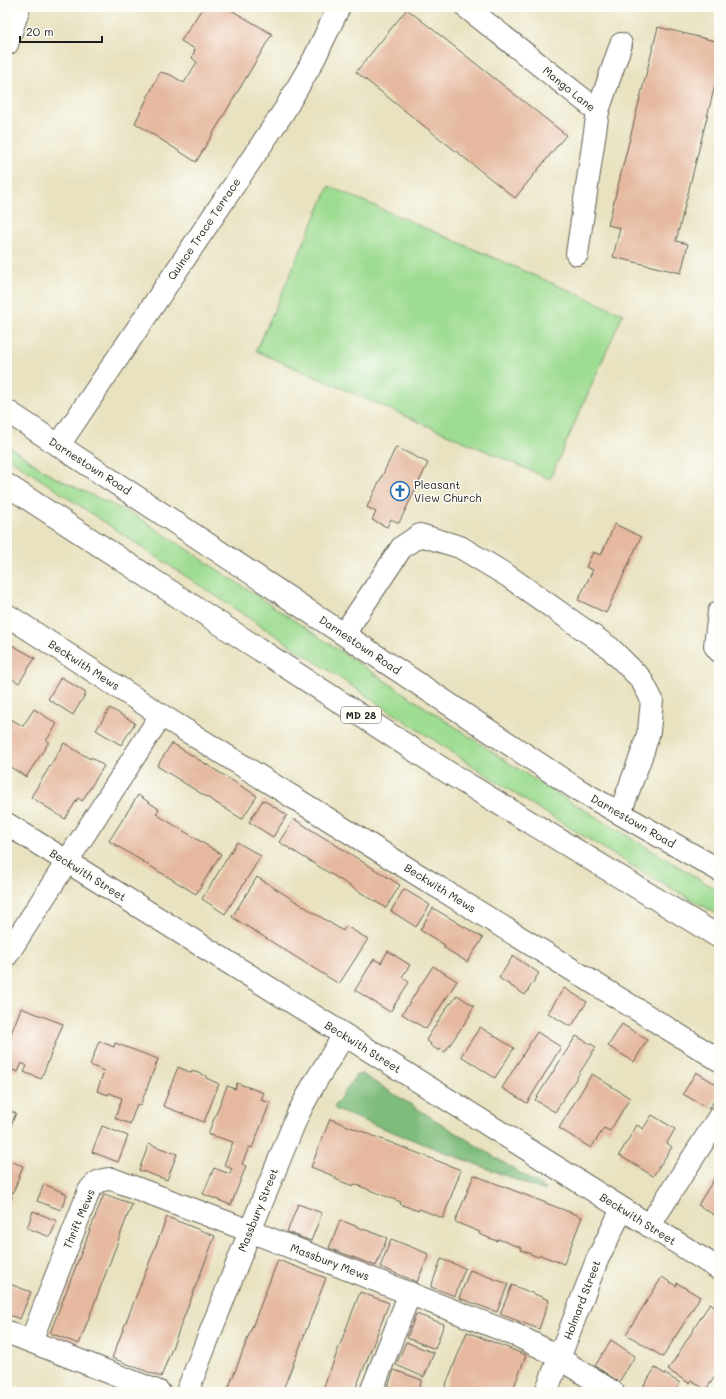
<svg xmlns="http://www.w3.org/2000/svg" width="726" height="1399" viewBox="0 0 726 1399" font-family="Mali,sans-serif">
	<style>
		.green { fill: #9ddc91; stroke: #5c7c56 }
		.forest { fill: #7ebc7b; stroke: #4d6c4c }
		.building { fill: #e5b89f }
		.lines { fill: none; stroke-linecap: round; stroke-linejoin: round }
		.minor-casing { stroke: #636155; stroke-width: 24 }
		.major-casing { stroke: #636155; stroke-width: 24 }
		.minor { stroke: #fff; stroke-width: 22 }
		.major { stroke: #fff; stroke-width: 22 }
		.labels { text-anchor: middle; stroke-width: 3; stroke-linejoin: round; paint-order: stroke }
		.shield { fill: #fdfcf7; stroke: #605f5e; stroke-width: 1 }
		.shield-label { font-size: 10px; font-weight: bold; fill: #1c1c1c }
		.street-label { font-size: 11px; fill: #1c1c1c; stroke: #fdfcf7 }
		.poi-label { font-size: 11px; fill: #1c1c1c; stroke: #fdfcf7; text-anchor: start }
	</style>
	<rect width="100%" height="100%" fill="#fdfcf7"/>
	<filter id="ink" filterUnits="userSpaceOnUse"><feTurbulence type="fractalNoise" baseFrequency=".025" numOctaves="2"/><feDisplacementMap in="SourceGraphic" scale="8" xChannelSelector="R" yChannelSelector="G"/><feConvolveMatrix kernelMatrix="1 2 1 2 8 2 1 2 1" color-interpolation-filters="sRGB"/></filter>
	<filter id="wash" filterUnits="userSpaceOnUse"><feTurbulence type="fractalNoise" baseFrequency=".012" numOctaves="4" result="noise"/><feDisplacementMap in="SourceGraphic" scale="16" xChannelSelector="R" yChannelSelector="G"/><feGaussianBlur stdDeviation="0.9" result="paint"/><feColorMatrix in="noise" values="0 0 0 0 0 0 0 0 0 0 0 0 0 0 0 0 0 1.4 0 .05"/><feComposite in="paint" operator="in"/></filter>
	<g filter="url(#wash)">
		<rect width="100%" height="100%" fill="#e8e2c0"/>
		<g class="green">
			<polygon points="329,186 623,314 550,479 256,351"/>
			<polygon points="7,445 52,476 138,517 538,782 719,891 719,915 634,867 523,799 131,540 7,457"/>
		</g>
		<polygon class="forest" points="362,1074 546,1189 545,1191 336,1110 334,1107 356,1075"/>
		<g id="blocks">
			<g class="building">
				<polygon points="203,7 226,7 272,34 196,162 135,123 160,72 171,75 184,83 197,62 192,58 195,49 181,41"/>
				<polygon points="407,9 566,135 515,198 356,72"/>
				<polygon points="658,27 719,42 719,69 676,241 688,244 681,273 613,257 620,228 608,225"/>
				<polygon points="396,447 428,463 399,523 391,519 387,527 372,520 376,512 367,507"/>
				<polygon points="615,524 641,537 606,613 578,600 593,570 586,567 593,552 601,555"/>
				<polygon points="12,645 35,658 19,683 7,676 7,653"/>
				<polygon points="61,677 86,693 73,715 48,699"/>
				<polygon points="110,708 135,723 121,745 96,730"/>
				<polygon points="34,709 57,724 46,741 49,742 26,777 7,765 7,725 11,719 23,726"/>
				<polygon points="64,743 90,759 91,757 104,766 82,801 78,798 65,819 31,797"/>
				<polygon points="172,743 257,796 242,819 157,766"/>
				<polygon points="138,795 159,809 156,814 221,854 196,894 109,841"/>
				<polygon points="263,800 287,815 273,837 249,822"/>
				<polygon points="294,819 400,885 386,908 279,842"/>
				<polygon points="237,842 261,856 225,914 202,899"/>
				<polygon points="257,877 343,931 346,926 368,939 339,984 232,917"/>
				<polygon points="404,889 430,905 416,927 391,911"/>
				<polygon points="433,908 483,938 467,962 443,947 445,945 420,930"/>
				<polygon points="388,951 410,965 402,977 409,982 390,1012 355,990 374,959 381,963"/>
				<polygon points="513,956 539,973 525,995 499,978"/>
				<polygon points="433,966 457,981 426,1029 402,1014"/>
				<polygon points="564,988 587,1002 571,1027 548,1013"/>
				<polygon points="457,995 474,1006 469,1015 470,1015 445,1052 440,1049 439,1051 430,1045 431,1044 426,1040 450,1003 451,1004"/>
				<polygon points="21,1008 63,1024 41,1079 24,1072 27,1066 22,1063 18,1072 7,1068 7,1044"/>
				<polygon points="622,1024 647,1040 634,1062 608,1046"/>
				<polygon points="480,1027 514,1048 495,1078 461,1056"/>
				<polygon points="537,1032 561,1047 527,1103 502,1088"/>
				<polygon points="576,1036 596,1047 555,1112 535,1100"/>
				<polygon points="99,1041 114,1047 115,1043 158,1059 140,1106 137,1104 130,1124 115,1118 122,1098 109,1093 108,1095 97,1091 104,1071 90,1065"/>
				<polygon points="178,1067 192,1073 192,1071 207,1076 206,1078 219,1084 204,1122 163,1106"/>
				<polygon points="696,1072 719,1086 719,1093 709,1109 683,1094"/>
				<polygon points="592,1074 630,1098 610,1131 604,1128 591,1148 559,1128"/>
				<polygon points="237,1083 264,1093 261,1100 270,1103 252,1148 249,1147 242,1164 246,1166 231,1205 203,1194 214,1168 230,1174 232,1169 224,1165 233,1142 208,1134 227,1086 235,1089"/>
				<polygon points="7,1110 16,1113 7,1135"/>
				<polygon points="652,1115 675,1129 667,1143 672,1147 653,1176 619,1155 637,1125 643,1129"/>
				<polygon points="330,1119 461,1170 443,1218 419,1209 418,1211 400,1204 401,1202 354,1184 353,1186 335,1179 336,1177 311,1167"/>
				<polygon points="102,1126 128,1136 118,1162 92,1152"/>
				<polygon points="149,1144 177,1154 167,1180 139,1170"/>
				<polygon points="7,1160 23,1166 13,1193 7,1190"/>
				<polygon points="719,1171 719,1218 698,1205"/>
				<polygon points="474,1175 582,1217 564,1264 540,1255 538,1257 521,1250 522,1248 498,1239 497,1241 479,1234 480,1232 455,1222"/>
				<polygon points="44,1184 67,1194 61,1210 37,1201"/>
				<polygon points="7,1194 12,1196 7,1209"/>
				<polygon points="104,1194 132,1204 79,1344 50,1333"/>
				<polygon points="298,1204 322,1213 311,1241 287,1232"/>
				<polygon points="33,1211 57,1221 50,1237 27,1228"/>
				<polygon points="167,1217 215,1236 161,1377 112,1358"/>
				<polygon points="340,1220 387,1238 376,1266 329,1248"/>
				<polygon points="391,1239 429,1254 417,1282 380,1267"/>
				<polygon points="441,1259 465,1268 455,1296 431,1287"/>
				<polygon points="278,1260 326,1278 299,1349 282,1392 227,1392"/>
				<polygon points="470,1270 508,1284 497,1312 459,1298"/>
				<polygon points="662,1277 676,1286 677,1283 700,1297 663,1357 626,1334"/>
				<polygon points="7,1283 31,1292 20,1319 7,1314"/>
				<polygon points="512,1285 549,1300 539,1329 500,1314"/>
				<polygon points="360,1292 389,1303 371,1350 354,1392 322,1392"/>
				<polygon points="710,1303 719,1309 719,1370 706,1390 691,1380 689,1383 668,1370"/>
				<polygon points="416,1314 444,1324 435,1349 407,1338"/>
				<polygon points="467,1332 526,1355 512,1392 443,1392"/>
				<polygon points="611,1340 635,1356 619,1382 595,1366"/>
				<polygon points="406,1342 434,1353 424,1377 396,1365"/>
				<polygon points="655,1368 680,1383 674,1392 640,1392"/>
				<polygon points="394,1370 422,1380 418,1392 386,1392"/>
				<polygon points="46,1387 59,1392 44,1392"/>
			</g>
		</g>
	</g>
	<g filter="url(#ink)">
		<use href="#blocks" fill-opacity="0" stroke="#636155" stroke-width="1"/>
		<g class="lines">
			<g class="minor-casing">
				<g id="minor">
					<polyline points="466,7 598,111 577,254"/>
					<polyline points="7,44 19,7"/>
					<polyline points="598,111 621,44"/>
					<polyline points="59,445 284,111 314,59 339,7"/>
					<polyline points="719,612 715,646 719,651"/>
					<polyline points="7,615 161,715 402,865 719,1060"/>
					<polyline points="344,634 402,547 420,535 460,547 508,576 610,648 641,679 652,700 649,731 643,751 620,813"/>
					<polyline points="7,824 719,1269"/>
					<polyline points="7,955 161,715"/>
					<polyline points="649,1226 719,1117"/>
					<polyline points="7,1332 159,1392"/>
					<path d="M31 1341 89 1191C95 1182 101 1179 112 1179L250 1231 518 1336 546 1350 613 1392"/>
					<polyline points="187,1392 250,1231 298,1114 314,1084 344,1035"/>
					<polyline points="371,1392 410,1293"/>
					<polyline points="546,1392 597,1260 622,1209"/>
				</g>
			</g>
			<g class="major-casing">
				<g id="major">
					<polyline points="7,411 577,789 719,870"/>
					<polyline points="7,485 449,773 719,937"/>
				</g>
			</g>
			<use href="#minor" class="minor"/>
			<use href="#major" class="major"/>
		</g>
	</g>
	<defs>
		<g id="church-ring" transform="scale(1)"><circle r="9.5" fill="#fdfcf7" stroke="#1f6fb2" stroke-width="1.5"/><path d="M-1.2-6h2.4v3.5h3.3v2.4h-3.3V6h-2.4V-.1h-3.3v-2.4h3.3Z" fill="#1f6fb2"/></g>
	</defs>
	<g fill-rule="evenodd">
		<use href="#church-ring" x="400" y="491"/>
	</g>
	<g class="labels">
		<rect class="shield" x="341" y="707" width="40" height="16" rx="3"/>
		<g class="shield-label">
			<text x="361" y="719">MD 28</text>
		</g>
		<g class="street-label">
			<text transform="translate(569 89) rotate(39)" y="4">Mango Lane</text>
			<text transform="translate(204 229) rotate(-56)" y="4">Quince Trace Terrace</text>
			<text transform="translate(90 466) rotate(33)" y="4">Darnestown Road</text>
			<text transform="translate(360 645) rotate(34)" y="4">Darnestown Road</text>
			<text transform="translate(84 665) rotate(33)" y="4">Beckwith Mews</text>
			<text transform="translate(633 821) rotate(30)" y="4">Darnestown Road</text>
			<text transform="translate(88 875) rotate(32)" y="4">Beckwith Street</text>
			<text transform="translate(440 888) rotate(32)" y="4">Beckwith Mews</text>
			<text transform="translate(363 1047) rotate(32)" y="4">Beckwith Street</text>
			<text transform="translate(258 1210) rotate(-68)" y="4">Massbury Street</text>
			<text transform="translate(79 1219) rotate(-67)" y="4">Thrift Mews</text>
			<text transform="translate(638 1219) rotate(32)" y="4">Beckwith Street</text>
			<text transform="translate(330 1262) rotate(21)" y="4">Massbury Mews</text>
			<text transform="translate(582 1300) rotate(-69)" y="4">Holmard Street</text>
		</g>
		<g class="poi-label">
			<text x="414" y="489">Pleasant<tspan x="414" dy="13">View Church</tspan></text>
		</g>
	</g>
	<rect width="726" height="1399" fill="none" stroke="#fdfcf7" stroke-width="24"/>
	<path d="M20 36v6h82v-6" fill="none" stroke="#1c1c1c" stroke-width="2"/>
	<text x="26" y="36" font-size="12" fill="#1c1c1c" stroke="#fdfcf7" stroke-width="3" paint-order="stroke">20 m</text>
</svg>
